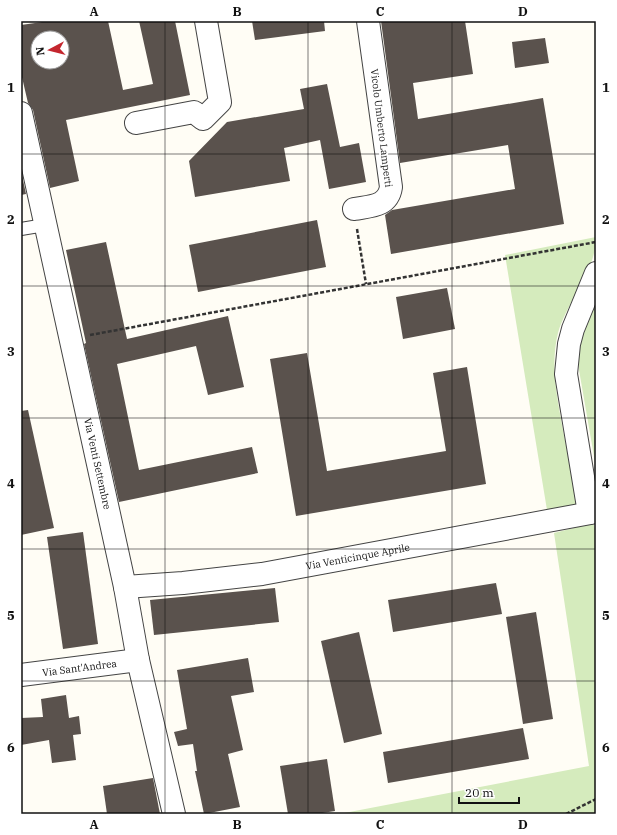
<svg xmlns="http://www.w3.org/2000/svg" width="617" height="835" viewBox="0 0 617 835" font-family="'IBM Plex Serif',serif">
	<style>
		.green { fill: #d5ebbd }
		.building { fill: #5a524d; fill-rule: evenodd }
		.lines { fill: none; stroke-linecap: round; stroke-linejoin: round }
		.service-casing { stroke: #444; stroke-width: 14 }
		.minor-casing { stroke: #444; stroke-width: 24 }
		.path { stroke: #333; stroke-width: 2.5; stroke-dasharray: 4 2; stroke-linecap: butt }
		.service { stroke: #fff; stroke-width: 12 }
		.minor { stroke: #fff; stroke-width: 22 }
		.grid { fill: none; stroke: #111; stroke-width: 1; stroke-opacity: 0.55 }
		.labels { text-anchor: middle; stroke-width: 4; stroke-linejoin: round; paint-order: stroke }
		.street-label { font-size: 10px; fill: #111; stroke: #fff }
		.neatline { fill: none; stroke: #111; stroke-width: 1.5 }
		.grid-label { font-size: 13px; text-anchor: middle; font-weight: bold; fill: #111 }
	</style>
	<rect width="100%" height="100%" fill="#fffdf5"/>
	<g class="green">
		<path d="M596 237C596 272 567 301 558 333 550 365 557 397 563 430 568 455 572 480 577 505L547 510 505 255Z"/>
		<polygon points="596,298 596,468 579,370 577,344"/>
		<polygon points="593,523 596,531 596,814 339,814 589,766 554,533"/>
	</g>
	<g class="building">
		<path d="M49 21H108L123 90 153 84 139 21H175L190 95 66 120 79 181 50 188 33 110 28 103 21 73V25ZM38 38H62V62H38Z"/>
		<polygon points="252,21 324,21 325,31 255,40"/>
		<polygon points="381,21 465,21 473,74 413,83 418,119 543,98 564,224 391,254 385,215 392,210 515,189 508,145 400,163"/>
		<polygon points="545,38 549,63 515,68 512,42"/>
		<polygon points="327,84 340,147 359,143 366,182 329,189 320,140 284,148 290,181 195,197 189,161 227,122 304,109 300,89"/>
		<polygon points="21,171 26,194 21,195"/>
		<polygon points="317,220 326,267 198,292 189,245"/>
		<polygon points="106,242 127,339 228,316 244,387 208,395 196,346 117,364 139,470 252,447 258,473 119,502 84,344 86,343 66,250"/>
		<polygon points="447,288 455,329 403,339 396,297"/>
		<polygon points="307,353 327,471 446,451 433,373 467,367 486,484 296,516 270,359"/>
		<polygon points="28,410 54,528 21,535 21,411"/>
		<polygon points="83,532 98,644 63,649 47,537"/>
		<polygon points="496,583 502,614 393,632 388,600"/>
		<polygon points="275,588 279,622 154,635 150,600"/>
		<polygon points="536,612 553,719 523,724 506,617"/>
		<polygon points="359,632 382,734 344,743 321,641"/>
		<polygon points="248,658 254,692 231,696 243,750 228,754 240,807 204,814 195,771 197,771 193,744 178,746 174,732 187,729 177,670"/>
		<polygon points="66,695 69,718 79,716 81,734 73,735 76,760 52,763 49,740 21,745 21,718 43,717 41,699"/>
		<polygon points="523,728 529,759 388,783 383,752"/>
		<polygon points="327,759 335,811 316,814 288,814 280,766"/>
		<polygon points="153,778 160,814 107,814 103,786"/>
	</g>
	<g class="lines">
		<g class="service-casing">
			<polyline id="service" points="21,229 45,225"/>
		</g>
		<g class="minor-casing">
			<g id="minor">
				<path id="s1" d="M21 113 125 587 138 660 174 814"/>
				<polyline points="136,123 194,112 203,119 220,102 206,21"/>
				<path d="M354 209C370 206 388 207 391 187L368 21"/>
				<polyline points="589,513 566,374 569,344 573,329 596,273"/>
				<path id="s2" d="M125 587 183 583 262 574 596 512"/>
				<path id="s3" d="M21 675 138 660"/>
			</g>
		</g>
		<g class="path">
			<polyline points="357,229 366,284"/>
			<polyline points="90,335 596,242"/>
			<polyline points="566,814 596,799"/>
		</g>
		<use href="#service" class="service"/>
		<use href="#minor" class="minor"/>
	</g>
	<path class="grid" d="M165 21V814M308 21V814M452 21V814M21 154H596M21 286H596M21 418H596M21 549H596M21 681H596"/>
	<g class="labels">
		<g class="street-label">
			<text transform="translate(382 128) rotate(83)" y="4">Vicolo Umberto Lamperti</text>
			<text dy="4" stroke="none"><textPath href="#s1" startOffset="359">Via Venti Settembre</textPath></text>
			<text dy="4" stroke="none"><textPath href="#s2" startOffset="235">Via Venticinque Aprile</textPath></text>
			<text dy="4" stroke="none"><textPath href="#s3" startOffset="59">Via Sant'Andrea</textPath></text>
		</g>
	</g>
	<rect width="617" height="835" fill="none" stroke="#ffffff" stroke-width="44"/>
	<g transform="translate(50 50) rotate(263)"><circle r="19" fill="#ffffff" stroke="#a0a0a0"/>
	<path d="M0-3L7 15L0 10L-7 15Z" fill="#c4262e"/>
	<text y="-6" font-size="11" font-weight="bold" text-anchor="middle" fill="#111111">N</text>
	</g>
	<path d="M459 797v6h60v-6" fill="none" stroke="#111111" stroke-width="2"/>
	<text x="465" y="797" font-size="12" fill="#111111" stroke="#ffffff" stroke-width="3" paint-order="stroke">20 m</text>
	<rect x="22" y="22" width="573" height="791" class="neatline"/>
	<g class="grid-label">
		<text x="94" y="16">A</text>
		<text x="237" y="16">B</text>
		<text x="380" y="16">C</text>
		<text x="523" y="16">D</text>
		<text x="11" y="92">1</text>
		<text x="606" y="92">1</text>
		<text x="11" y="224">2</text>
		<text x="606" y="224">2</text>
		<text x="11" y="356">3</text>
		<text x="606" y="356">3</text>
		<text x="11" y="488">4</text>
		<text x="606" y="488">4</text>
		<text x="11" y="620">5</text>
		<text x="606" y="620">5</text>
		<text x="11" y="752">6</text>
		<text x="606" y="752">6</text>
		<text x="94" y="829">A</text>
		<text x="237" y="829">B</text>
		<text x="380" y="829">C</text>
		<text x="523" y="829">D</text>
	</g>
</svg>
